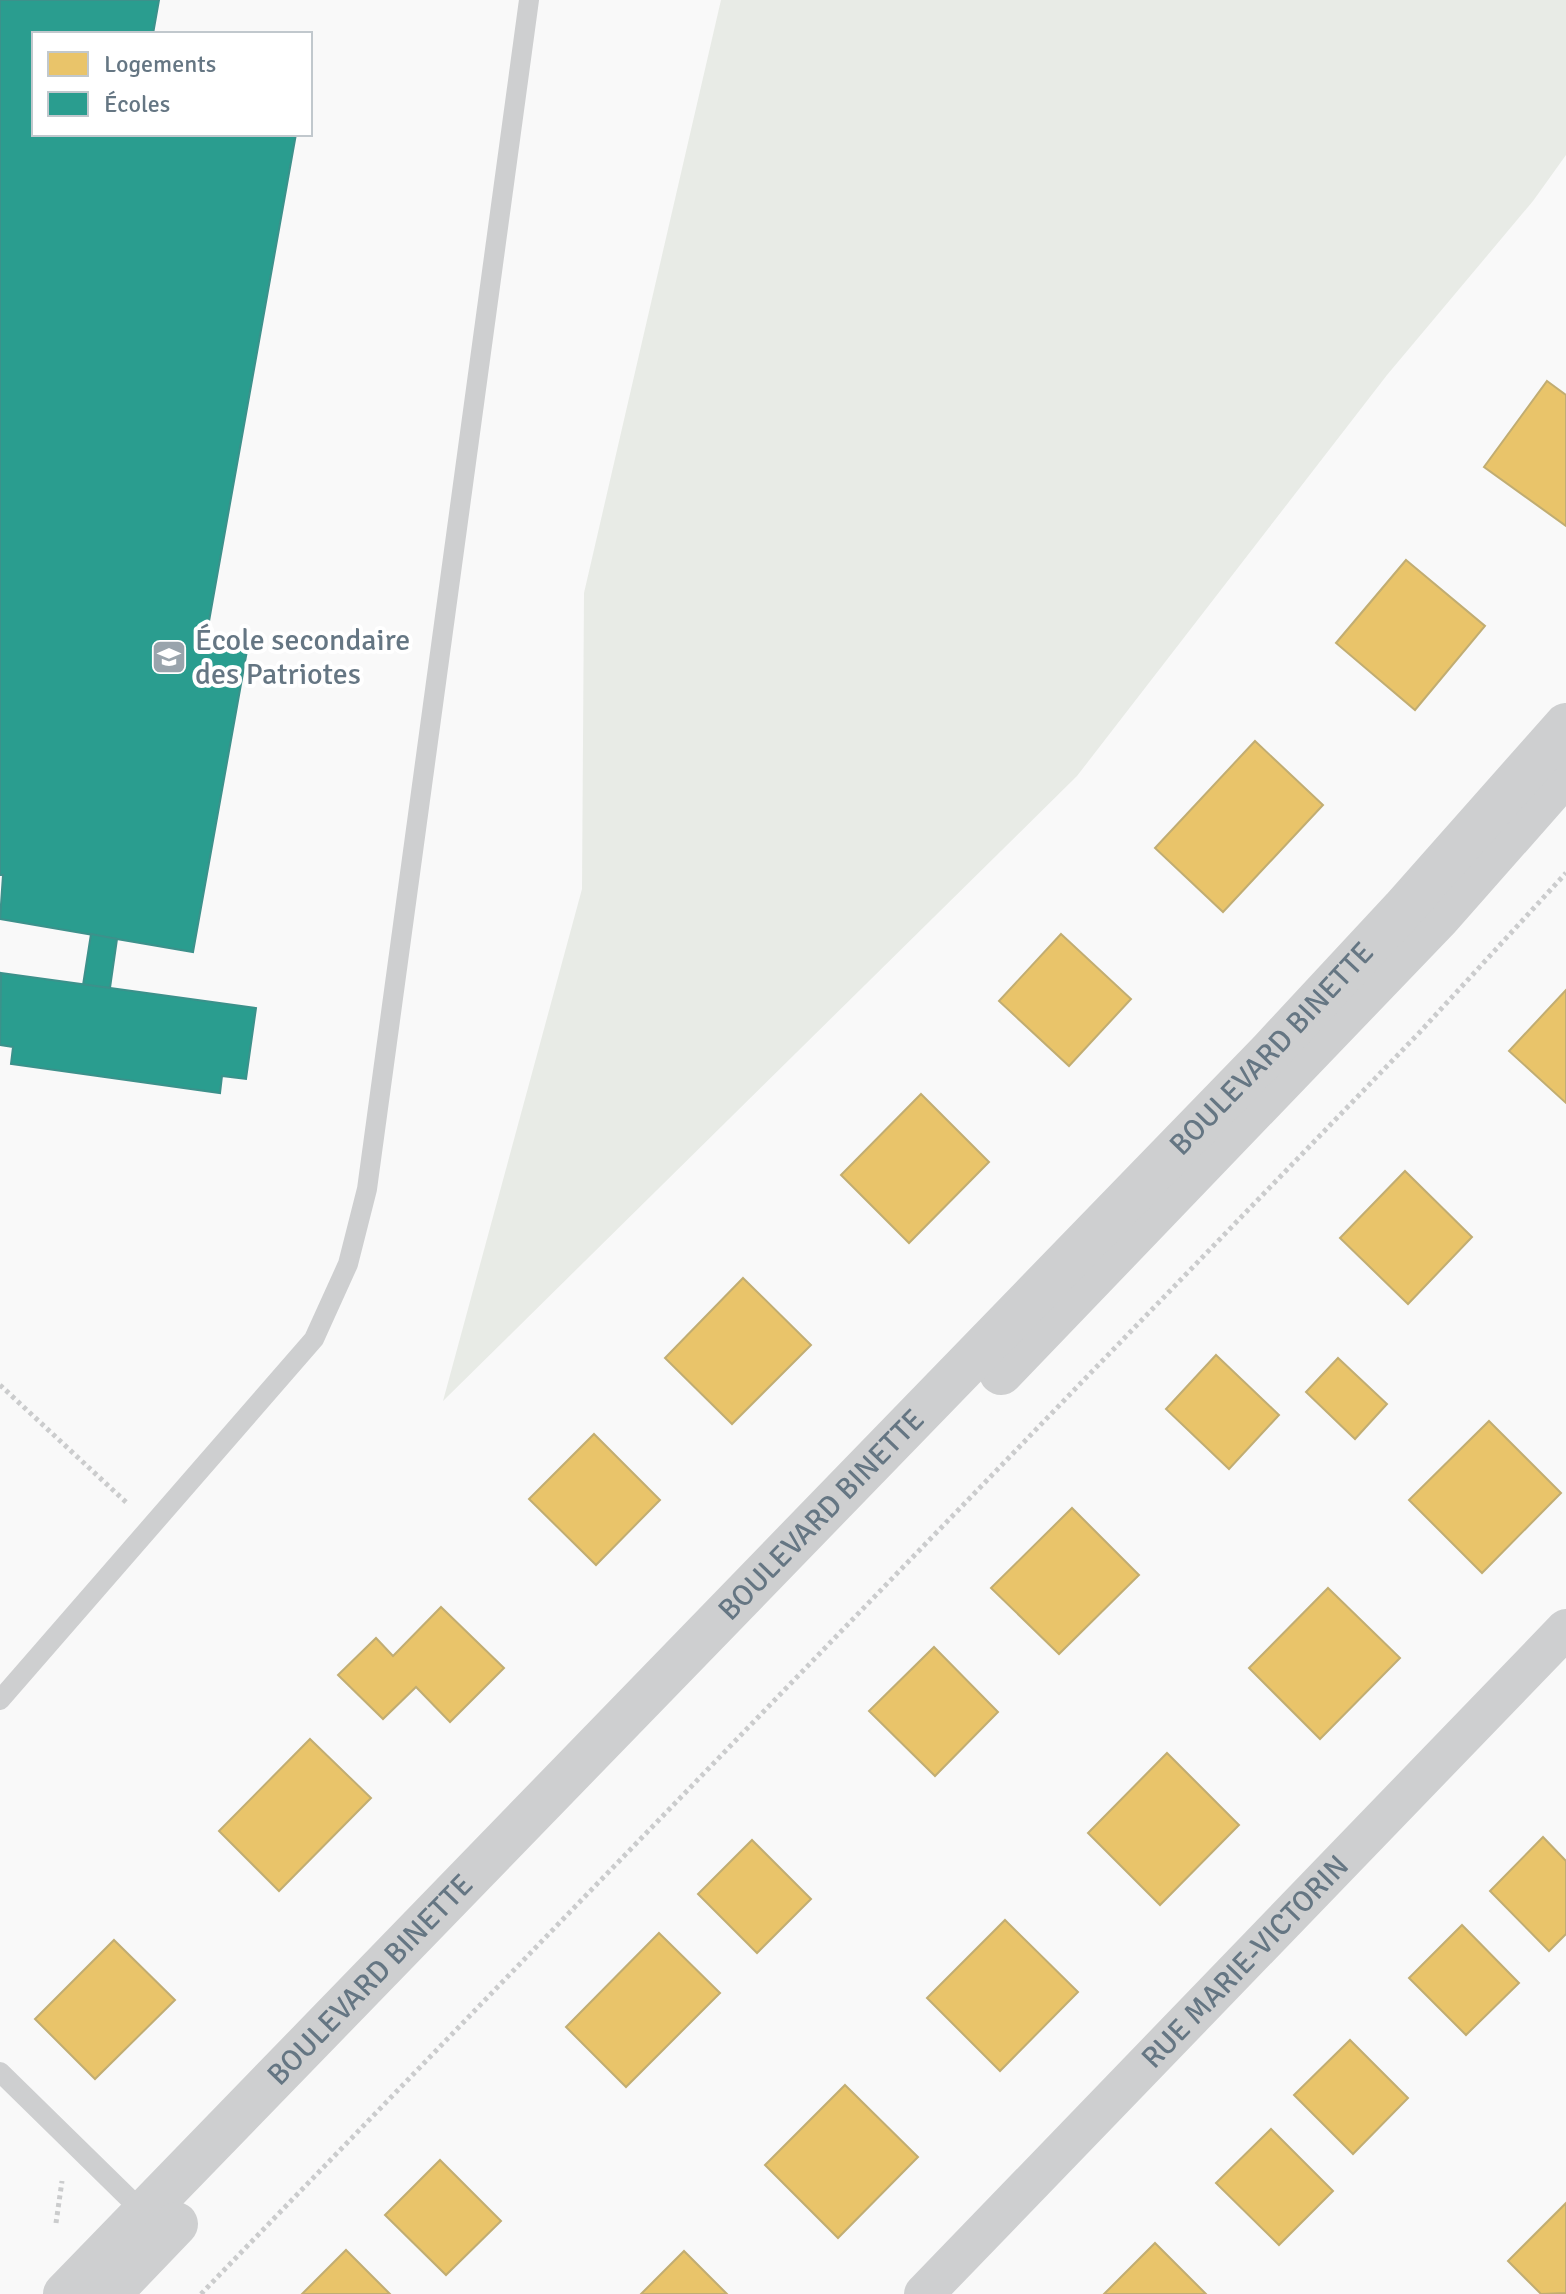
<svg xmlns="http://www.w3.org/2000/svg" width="1566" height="2294" viewBox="0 0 1566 2294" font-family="Signika,sans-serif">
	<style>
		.green { fill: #e8ebe6 }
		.homes { fill: #e9c46a; stroke: #c1ad72; stroke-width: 2 }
		.schools { fill: #2a9d8f; stroke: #3c918b; stroke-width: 2 }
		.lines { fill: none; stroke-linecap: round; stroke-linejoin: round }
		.path { stroke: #cbcccd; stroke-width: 5; stroke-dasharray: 4 4; stroke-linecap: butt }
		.service { stroke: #cecfd0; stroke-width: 20 }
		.minor { stroke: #cecfd0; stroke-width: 40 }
		.tertiary { stroke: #cecfd0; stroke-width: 44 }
		.labels { text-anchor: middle; stroke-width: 8; stroke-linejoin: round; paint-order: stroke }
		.poi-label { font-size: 30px; fill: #657683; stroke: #fff; text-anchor: start }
		.street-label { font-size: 30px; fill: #657683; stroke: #fff }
	</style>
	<rect width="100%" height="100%" fill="#f9f9f9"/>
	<polygon class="green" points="721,0 1566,0 1566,155 1533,201 1387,375 1077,776 443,1401 582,889 584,593"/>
	<g class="homes">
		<polygon points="1547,381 1566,395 1566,526 1484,467"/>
		<polygon points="1406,560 1485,626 1415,710 1336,643"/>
		<polygon points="1255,741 1323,805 1223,912 1155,848"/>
		<polygon points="1061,934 1131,999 1069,1066 999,1001"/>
		<polygon points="1566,990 1566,1103 1509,1051"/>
		<polygon points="921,1094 989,1162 909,1243 841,1175"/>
		<polygon points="1405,1171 1472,1237 1408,1304 1340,1238"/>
		<polygon points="743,1278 811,1345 732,1424 665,1358"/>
		<polygon points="1216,1355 1279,1415 1229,1469 1166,1409"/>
		<polygon points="1338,1358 1387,1404 1355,1439 1306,1392"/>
		<polygon points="1489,1421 1561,1493 1482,1573 1409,1500"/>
		<polygon points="594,1434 660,1500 596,1565 529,1499"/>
		<polygon points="1072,1508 1139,1575 1059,1654 991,1588"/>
		<polygon points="1328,1588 1400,1658 1320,1739 1249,1668"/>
		<polygon points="441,1607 504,1668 450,1722 416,1687 383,1719 338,1675 376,1638 393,1656"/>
		<polygon points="934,1647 998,1712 935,1776 869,1711"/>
		<polygon points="310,1739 371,1798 279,1891 219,1831"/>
		<polygon points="1167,1753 1239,1825 1160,1905 1088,1833"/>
		<polygon points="1543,1837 1566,1861 1566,1934 1549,1951 1490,1891"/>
		<polygon points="752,1840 811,1899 757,1953 698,1894"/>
		<polygon points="1005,1920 1078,1992 1000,2071 927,1998"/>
		<polygon points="1462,1925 1519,1983 1466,2035 1409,1978"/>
		<polygon points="659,1933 720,1993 626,2087 566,2027"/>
		<polygon points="114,1940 175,2000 95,2079 35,2019"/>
		<polygon points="1350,2040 1408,2098 1353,2154 1294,2095"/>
		<polygon points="845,2085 918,2157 838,2238 765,2165"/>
		<polygon points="1271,2129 1333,2191 1279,2245 1216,2183"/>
		<polygon points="440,2160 501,2221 446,2275 385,2215"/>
		<polygon points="1566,2203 1566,2293 1541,2294 1508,2261"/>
		<polygon points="1155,2243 1206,2294 1104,2294"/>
		<polygon points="346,2250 390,2294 302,2294"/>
		<polygon points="684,2251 727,2294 641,2294"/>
	</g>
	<g class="schools">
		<polygon points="0,0 159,0 153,34 34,34 34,134 296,134 206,638 248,645 193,952 0,919 3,875 0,875"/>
		<polygon points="91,934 117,939 110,988 83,985"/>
		<polygon points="1,973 256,1008 246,1079 222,1076 220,1093 11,1064 13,1047 0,1045"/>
	</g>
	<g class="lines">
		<g class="path">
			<polyline points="0,1385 128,1504"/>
			<polyline points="56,2223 62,2181"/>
			<polyline points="201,2294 1419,1033 1566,873"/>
		</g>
		<g class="service">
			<polyline points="0,1700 314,1339 348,1264 367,1189 529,0"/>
			<polyline points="0,2072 146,2215"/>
		</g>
		<path class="minor" id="s1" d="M924 2294 1566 1629"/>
		<g class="tertiary">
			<polyline points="1001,1373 1439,917 1566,773"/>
			<path id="s2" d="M65 2294 1270 1052 1403 909 1566 725"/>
			<polyline points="109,2294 176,2224"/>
		</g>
	</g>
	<defs>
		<g id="school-square" transform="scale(1.8)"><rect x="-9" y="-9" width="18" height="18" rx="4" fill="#99a4ac" stroke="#fff"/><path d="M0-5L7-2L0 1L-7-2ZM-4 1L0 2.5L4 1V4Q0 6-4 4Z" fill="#fff"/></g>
	</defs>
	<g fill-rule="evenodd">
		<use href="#school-square" x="169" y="657"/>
	</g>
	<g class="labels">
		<g class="poi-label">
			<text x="195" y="650">École secondaire<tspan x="195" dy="34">des Patriotes</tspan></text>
		</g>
		<g class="street-label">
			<text dy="10" stroke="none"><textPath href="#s2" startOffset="1734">BOULEVARD BINETTE</textPath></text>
			<text dy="10" stroke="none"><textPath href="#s2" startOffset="1086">BOULEVARD BINETTE</textPath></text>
			<text dy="10" stroke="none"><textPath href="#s1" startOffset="462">RUE MARIE-VICTORIN</textPath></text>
			<text dy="10" stroke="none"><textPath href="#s2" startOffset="438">BOULEVARD BINETTE</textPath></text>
		</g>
	</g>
	<rect x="32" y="32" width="280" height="104" fill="#ffffff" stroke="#c1c8cd" stroke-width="2"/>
	<rect x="48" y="52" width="40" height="24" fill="#e9c46a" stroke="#c1c8cd" stroke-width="2"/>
	<text x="104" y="72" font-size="24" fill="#657683">Logements</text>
	<rect x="48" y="92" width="40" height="24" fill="#2a9d8f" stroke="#c1c8cd" stroke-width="2"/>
	<text x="104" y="112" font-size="24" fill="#657683">Écoles</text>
</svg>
